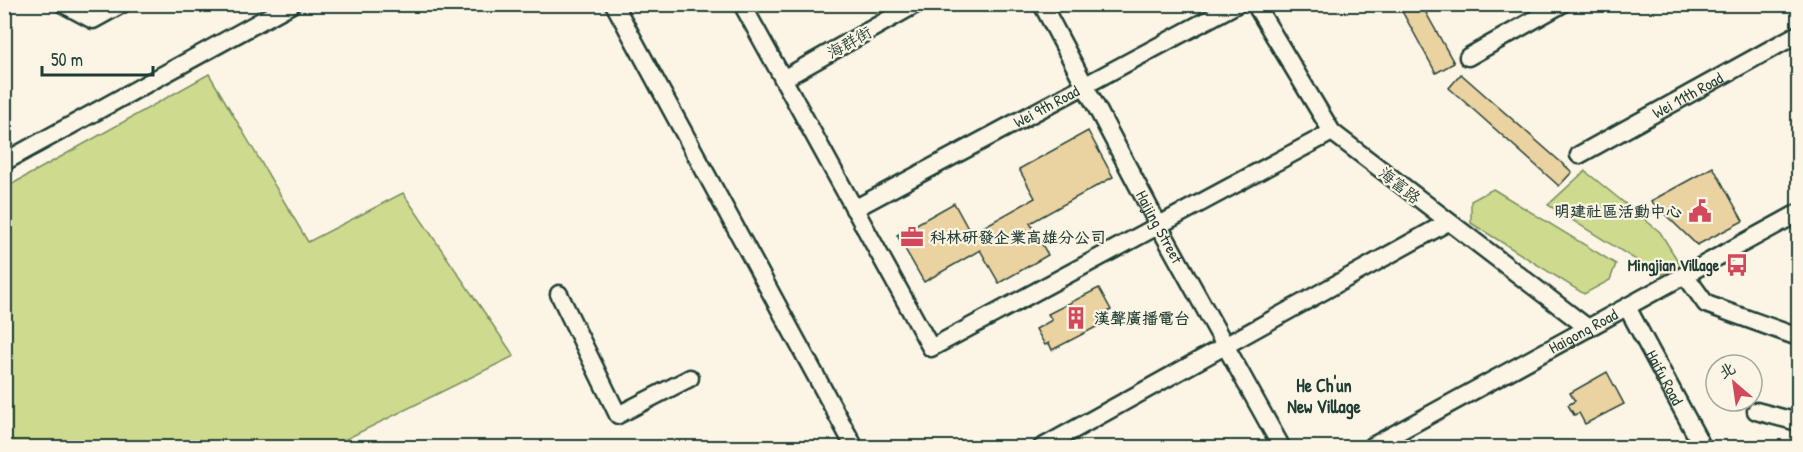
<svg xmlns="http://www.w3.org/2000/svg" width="1803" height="452" viewBox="0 0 1803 452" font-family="'Patrick Hand','LXGW WenKai TC',sans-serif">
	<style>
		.green { fill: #cedb8e; stroke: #768c61; stroke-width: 1.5 }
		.building { fill: #ebd2a1; stroke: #1f3d34; stroke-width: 1.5 }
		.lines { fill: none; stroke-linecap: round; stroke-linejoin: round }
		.street-casing { stroke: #1f3d34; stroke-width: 21 }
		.street { stroke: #fcf5e5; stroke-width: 16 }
		.labels { text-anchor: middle; stroke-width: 4.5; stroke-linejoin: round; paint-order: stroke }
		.street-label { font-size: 16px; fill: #1f3d34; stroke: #fcf5e5 }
		.poi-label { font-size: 16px; font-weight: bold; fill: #1f3d34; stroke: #fcf5e5; text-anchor: end }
		.neighbourhood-label { font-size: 18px; font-weight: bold; fill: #1f3d34; stroke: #fcf5e5 }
	</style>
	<rect width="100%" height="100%" fill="#fcf5e5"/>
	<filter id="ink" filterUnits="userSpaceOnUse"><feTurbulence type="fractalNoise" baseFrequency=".0167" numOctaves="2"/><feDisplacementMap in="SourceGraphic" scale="12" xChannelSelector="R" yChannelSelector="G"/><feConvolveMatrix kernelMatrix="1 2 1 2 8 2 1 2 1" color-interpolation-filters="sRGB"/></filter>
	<g filter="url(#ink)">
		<g class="green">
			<polygon points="209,74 308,242 403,193 514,356 330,447 5,447 5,188"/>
			<polygon points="1585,171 1660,232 1681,266 1660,275 1548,205"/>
			<polygon points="1493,189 1616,264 1610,280 1584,294 1471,223 1471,201"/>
		</g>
		<g class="building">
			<polygon points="1398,4 1421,4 1454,63 1436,73"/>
			<polygon points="1461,74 1572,172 1559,186 1449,88"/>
			<polygon points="1088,131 1113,177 1030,223 1048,255 999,283 980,250 924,282 897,235 954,203 971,234 1035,198 1019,169"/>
			<polygon points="1713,167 1743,221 1697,245 1651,201"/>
			<polygon points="1099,288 1111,310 1100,316 1104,323 1052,350 1049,343 1045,345 1036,329 1052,320 1048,314"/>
			<polygon points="1607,372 1624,404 1585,424 1579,413 1574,415 1568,405 1575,401 1570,393"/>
		</g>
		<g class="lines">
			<g class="street-casing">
				<g id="street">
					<polyline points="63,4 93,20 122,4"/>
					<polyline points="614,4 855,448"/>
					<polyline points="742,4 931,348 1332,132"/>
					<path id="s1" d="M1042 4 1159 226 1282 448"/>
					<polyline points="1255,4 1332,132 1588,328"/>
					<polyline points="1468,57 1562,4"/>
					<polyline points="783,79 916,4"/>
					<path id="s2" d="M1579 155 1798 34"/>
					<polyline points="4,162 292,4"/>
					<path id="s3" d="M854 209 1237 4"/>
					<polyline points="1685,275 1706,304 1798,337"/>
					<polyline points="559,294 618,415 690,378"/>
					<path id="s4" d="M1627 307 1703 448"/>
					<polyline points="1756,411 1798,422"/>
					<polyline points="1041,448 1448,222"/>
					<path id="s5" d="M1369 448 1798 213"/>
				</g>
			</g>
			<use href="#street" class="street"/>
		</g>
	</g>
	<defs>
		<g id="civic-bare" transform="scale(1.8)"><path d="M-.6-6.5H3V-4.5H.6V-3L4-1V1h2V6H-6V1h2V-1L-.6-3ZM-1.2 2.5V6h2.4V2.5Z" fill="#d1495b" stroke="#fcf5e5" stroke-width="2.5" paint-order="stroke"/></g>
		<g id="office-bare" transform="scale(1.8)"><path d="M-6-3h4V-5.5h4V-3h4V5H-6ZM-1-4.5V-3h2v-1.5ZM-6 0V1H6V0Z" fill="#d1495b" stroke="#fcf5e5" stroke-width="2.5" paint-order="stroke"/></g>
		<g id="bus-bare" transform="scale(1.8)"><path d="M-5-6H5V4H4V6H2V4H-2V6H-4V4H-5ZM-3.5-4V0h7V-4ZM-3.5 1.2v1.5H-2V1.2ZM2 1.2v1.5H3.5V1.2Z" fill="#d1495b" stroke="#fcf5e5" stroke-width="2.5" paint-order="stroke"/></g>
		<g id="building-bare" transform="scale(1.8)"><path d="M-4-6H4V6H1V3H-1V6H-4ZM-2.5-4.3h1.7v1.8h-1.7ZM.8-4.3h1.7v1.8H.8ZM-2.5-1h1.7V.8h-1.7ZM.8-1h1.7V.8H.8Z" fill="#d1495b" stroke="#fcf5e5" stroke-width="2.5" paint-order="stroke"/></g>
	</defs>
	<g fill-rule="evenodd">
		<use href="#civic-bare" x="1700" y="211"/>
		<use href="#office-bare" x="912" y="237"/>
		<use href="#bus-bare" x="1737" y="265"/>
		<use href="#building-bare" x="1076" y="318"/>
	</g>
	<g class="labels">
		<g class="street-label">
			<text transform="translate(849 42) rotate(-29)" y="6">海群街</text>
			<text dy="6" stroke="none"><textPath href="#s2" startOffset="124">Wei 11th Road</textPath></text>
			<text dy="6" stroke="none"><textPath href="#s3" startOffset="218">Wei 9th Road</textPath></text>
			<text transform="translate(1400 185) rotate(38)" y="6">海富路</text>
			<text dy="6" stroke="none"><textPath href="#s1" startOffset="252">Haijing Street</textPath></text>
			<text dy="6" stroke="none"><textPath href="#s5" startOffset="244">Haigong Road</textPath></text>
			<text dy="6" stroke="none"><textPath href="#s4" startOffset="80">Haifu Road</textPath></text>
		</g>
		<g class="poi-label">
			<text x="1682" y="217">明建社區活動中心</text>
			<text x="930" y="243" text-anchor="start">科林研發企業高雄分公司</text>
			<text x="1719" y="271">Mingjian Village</text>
			<text x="1094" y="324" text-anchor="start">漢聲廣播電台</text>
		</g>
		<g class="neighbourhood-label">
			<text x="1324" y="392">He Ch'un<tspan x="1324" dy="21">New Village</tspan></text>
		</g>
	</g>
	<rect width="1803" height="452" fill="none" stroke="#fcf5e5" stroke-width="24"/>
	<rect x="12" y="12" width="1779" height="428" fill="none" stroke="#1f3d34" stroke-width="2" filter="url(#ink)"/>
	<g transform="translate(1734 383) rotate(331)"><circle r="28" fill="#fcf5e5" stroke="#a4ab9e" stroke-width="1.5"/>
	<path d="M0-4.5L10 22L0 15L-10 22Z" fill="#d1495b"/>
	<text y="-9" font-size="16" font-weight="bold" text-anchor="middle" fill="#1f3d34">北</text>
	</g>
	<path d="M42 66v9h111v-9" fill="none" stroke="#1f3d34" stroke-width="3"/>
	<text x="51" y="66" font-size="18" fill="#1f3d34" stroke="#fcf5e5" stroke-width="4.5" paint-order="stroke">50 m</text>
</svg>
